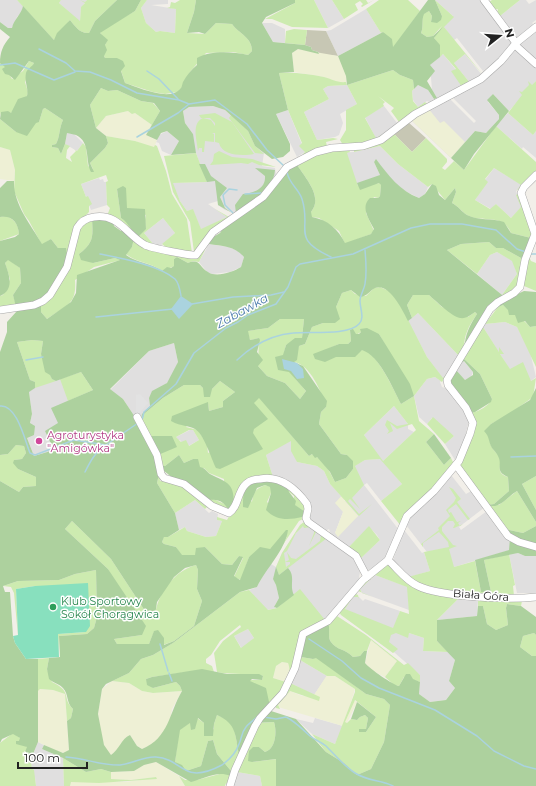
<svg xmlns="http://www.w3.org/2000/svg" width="536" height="786" viewBox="0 0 536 786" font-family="Montserrat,sans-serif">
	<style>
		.residential { fill: #e0dfdf }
		.construction { fill: #c7c7b4 }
		.farmland { fill: #eef0d5 }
		.grass { fill: #cdebb0; fill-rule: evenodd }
		.forest { fill: #add19e; fill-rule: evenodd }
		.pitch { fill: #88e0be }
		.parking { fill: #e2e2e2 }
		.water { fill: #aad3df }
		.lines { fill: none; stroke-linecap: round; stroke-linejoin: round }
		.stream { stroke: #aad3df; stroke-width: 1.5 }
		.minor-casing { stroke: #a9a9a9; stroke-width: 8 }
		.minor { stroke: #fff; stroke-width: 7 }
		.hotel-dot { fill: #d1479c; stroke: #fff; stroke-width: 1.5 }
		.leisure-dot { fill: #2e9e5b; stroke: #fff; stroke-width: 1.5 }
		.labels { text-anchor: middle; stroke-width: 3; stroke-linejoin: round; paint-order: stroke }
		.hotel-label { font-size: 11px; fill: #b23c85; stroke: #fff; text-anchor: start }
		.street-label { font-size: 11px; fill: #222; stroke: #fff }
		.leisure-label { font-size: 11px; fill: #27864d; stroke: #fff; text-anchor: start }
		.water-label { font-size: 12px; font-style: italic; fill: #4a7aab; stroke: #fff }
	</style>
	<rect width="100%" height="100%" fill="#f2efe9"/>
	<g class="residential">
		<polygon points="0,0 17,0 23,6 21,13 17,17 12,28 8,28 0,22"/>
		<polygon points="61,0 87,0 81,8 80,22 59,3"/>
		<polygon points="147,0 168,0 168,4 151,5 176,9 175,33 160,31 156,32 146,23 141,8"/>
		<polygon points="314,0 332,0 344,19 328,28"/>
		<polygon points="435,0 480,0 513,43 492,65 483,71 457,38 454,40 443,26 453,16"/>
		<polygon points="520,0 526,0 529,4 536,0 536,20 532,23 534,25 517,39 500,16"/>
		<polygon points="366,9 381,33 338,56 326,31 331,30"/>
		<polygon points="262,23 272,23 285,29 285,43 273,42"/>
		<polygon points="536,30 536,62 518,45"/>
		<polygon points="514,50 517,50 536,67 536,81 509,111 493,94 488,102 499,115 499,119 486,133 475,131 451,158 411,120 411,118 450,99 474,123 476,121 453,98 487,77 488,78"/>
		<polygon points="443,54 456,70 462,87 437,98 432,90 430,65"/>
		<polygon points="465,54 482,75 470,83 454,63"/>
		<polygon points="347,85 357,104 340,114 343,123 339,135 335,137 317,140 304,112 329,99 323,89 328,86"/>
		<polygon points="418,85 428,90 434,99 430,102 427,101 418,107 413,100 412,91"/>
		<polygon points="213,106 225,110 248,132 255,146 264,153 262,166 275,168 276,175 236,213 225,210 218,205 218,201 208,204 227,217 201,230 193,210 187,211 180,201 172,183 206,182 193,144 193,134 185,123 183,111 189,107"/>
		<polygon points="384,106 397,123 376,139 365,117"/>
		<polygon points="288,110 305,152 297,157 276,114"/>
		<polygon points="508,113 533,135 536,131 536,158 523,147 522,149 496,126"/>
		<polygon points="167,131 179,141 171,155 162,151 159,143 156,142 159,135"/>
		<polygon points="67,133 74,134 83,143 77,151 65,144"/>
		<polygon points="380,146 398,164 428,187 425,194 419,198 403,190 392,180 376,160 374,162 380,175 367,200 335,153 354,152"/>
		<polygon points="494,168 522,185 516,191 522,207 511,218 496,204 491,209 475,200 487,182 485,180"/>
		<polygon points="99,178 100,180 103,179 104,182 106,182 107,205 91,210 81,184"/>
		<polygon points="163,218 175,233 159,247 154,245 144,233"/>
		<polygon points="209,244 229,247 240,252 244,257 241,267 230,272 212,274 207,272 199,262"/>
		<polygon points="497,252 513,261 517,274 502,295 477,274 490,255"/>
		<polygon points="418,313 459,356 443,379 427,357 408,321"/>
		<polygon points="505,322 517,327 530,352 536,377 531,381 510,370 483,327 485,324"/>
		<polygon points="32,340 56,381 81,372 58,423 55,450 34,456 27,438 32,414 29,392"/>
		<polygon points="174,343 178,362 173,374 167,383 149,398 150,406 142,414 141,419 137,420 123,399 110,390 149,351"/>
		<polygon points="463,360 473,372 471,377 465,380 456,371"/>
		<polygon points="435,377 441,381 440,382 442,387 448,389 463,408 469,421 464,440 455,460 445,444 454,436 432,418 427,424 419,417 414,396 427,379"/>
		<polygon points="394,406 408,424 408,429 414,432 383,461 402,484 381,501 367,483 364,485 399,530 385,557 380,563 369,570 366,569 360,559 380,540 377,535 369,527 348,548 331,535 329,529 325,531 309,519 312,511 309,504 273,477 266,455 291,440 297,462 317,466 324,471 330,484 342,497 343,512 335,533 358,516 345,501 354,466 365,460 380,459 364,435"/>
		<polygon points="190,430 193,430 199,440 185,448 180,440 178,440 176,437"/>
		<polygon points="451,475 466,494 473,490 485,507 459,527 461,530 487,511 510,541 510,550 454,567 427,552 406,525 407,520"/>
		<polygon points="195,500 209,513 212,511 218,514 217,520 222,521 216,536 206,537 187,531 185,527 179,530 175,513"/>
		<polygon points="303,523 311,527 313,530 314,529 331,541 333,545 335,544 353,558 360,572 358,583 325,620 284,602 279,575 273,578 276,585 279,598 275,605 275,608 277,608 267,610 249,590 257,587 265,571 271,564 276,567 282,553"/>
		<polygon points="404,530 422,553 424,552 430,571 410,577 393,560"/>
		<polygon points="518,553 525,556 536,556 536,593 517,593 509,554"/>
		<polygon points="375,575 408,587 409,610 362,593 360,589"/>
		<polygon points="353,597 359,597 363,601 365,599 400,611 394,628 424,638 423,651 448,652 455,660 449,681 455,688 446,700 430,702 419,694 420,675 345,609"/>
		<polygon points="458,599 478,600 477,616 437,620"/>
		<polygon points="248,629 254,638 242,649 234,636"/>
		<polygon points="300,660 327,676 314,695 290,683"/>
		<polygon points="315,718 343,726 335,744 312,734 296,719 313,723"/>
		<polygon points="38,742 44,745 42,749 63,758 64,786 36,786 35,777 0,786 32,770 30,755 33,754"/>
		<polygon points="237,772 260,776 262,786 232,786"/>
	</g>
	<g class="construction">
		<polygon points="307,30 326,31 338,56 319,54 318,52 312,50 311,47 305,45"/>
		<polygon points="408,122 426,138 412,152 393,133"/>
	</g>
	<g class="farmland">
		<polygon points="298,49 338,56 347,76 346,82 340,83 324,77 294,72 292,53"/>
		<polygon points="428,108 440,123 444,121 465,142 451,158 411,120"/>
		<polygon points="128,111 135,113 152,125 146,135 157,140 154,148 135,141 106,136 96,128 106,116"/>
		<polygon points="0,147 10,150 15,170 14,181 0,179"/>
		<polygon points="344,493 344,500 358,516 338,537 335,533 343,512 335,503"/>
		<polygon points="371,640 397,661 385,677 371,670 365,663"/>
		<polygon points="282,662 288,663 290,668 290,673 286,682 273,678 276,666"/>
		<polygon points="327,675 335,676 355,689 346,718 354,700 357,702 347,723 344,722 343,726 278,707 278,705 290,691 302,696 319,697 314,695"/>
		<polygon points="112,681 129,683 142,691 153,693 182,691 172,709 170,721 162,735 153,744 142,749 137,746 130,735 115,752 111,755 106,751 102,739 98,714 102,689"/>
		<polygon points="40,689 53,690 65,694 69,750 65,753 59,752 38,742 38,691"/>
		<polygon points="156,762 179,776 185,786 70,786 71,782 125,782 156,778 156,777 131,780 111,779 111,772 134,771 144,765"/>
	</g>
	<g class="grass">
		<path d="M17 0H61L59 3 80 21 81 7 85 3 80 0 85 2 87 0H117L95 21 89 33C80 34 75 26 70 20L54 40Z"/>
		<path d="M141 0H147L141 8 146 23 156 32 160 31 175 33 176 9 167 8 170 7 171 2 175 3 180 0H196L194 12 187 33 205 34 216 23 232 24C239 34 252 37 252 51L248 55 233 52 206 53 190 72 181 89 177 92 165 94 153 92 125 83 117 58H105C102 53 104 46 107 41L100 33 102 30 135 11Z"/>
		<polygon points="295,0 314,0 328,28 292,27 272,19 265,19 295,3"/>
		<polygon points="332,0 366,0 368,3 374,0 362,7 361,6 363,4 360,1 355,4 358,10 344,19"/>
		<polygon points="379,0 408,0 420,11 393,48 383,32 381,33 366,9"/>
		<path d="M435 0 454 17 444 27 483 75 465 54 454 63 470 83 462 87 451 71 456 69 443 54 440 57 439 45 434 38 442 26 433 36 427 37 421 33C424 26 421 21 423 14L429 11 432 16 431 22 442 16Z"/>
		<polygon points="492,0 520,0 500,16 497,13 498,9 494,10 489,2"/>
		<polygon points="294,29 307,30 305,45 285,43 286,31"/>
		<polygon points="29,61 34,63 25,82 28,92 27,96 11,113 1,112 0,116 0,63 4,64 12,79 23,71"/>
		<path d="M393 70 400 75 413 80 414 89 412 91 413 101 418 107 425 102 428 105 399 122 391 111 394 108 378 96 385 102 383 104 384 106 365 118 376 138 385 133 374 142 343 145 340 140 346 130V110L357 104 347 85 328 86 323 89 329 99 304 112 317 140 333 138 338 139 326 142 327 146 304 156 303 154 305 152 299 146 302 143 288 110 279 73C294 72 309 74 324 77 332 79 337 83 346 82L347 85Z"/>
		<polygon points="528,81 532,85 536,81 536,131 533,135 508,113 522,95 519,91 522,92 529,85"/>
		<polygon points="101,88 108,91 117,90 141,101 153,103 160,111 152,125 135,113 132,114 128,111 106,116 96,128 90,105"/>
		<path d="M45 108 63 120C59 128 60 137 56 144L52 145V147L58 148 61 154 65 144 70 146 67 150 66 158 72 162 70 157 76 151 74 149 77 151 83 143 86 147 88 166 93 169 90 163 105 148 108 143 106 136 135 141 154 147 155 145 157 146 166 171 172 194 187 219 192 253 168 249 162 244 175 233 163 218 144 233 154 245 150 246 107 216 110 208 107 205 106 182 108 181 106 175 81 184 86 197 88 196 92 204 89 206V212L84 217 69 258 58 248 51 239 42 245 29 221 24 214 14 191 15 170 10 150 0 147V119L16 132 30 129 36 122H39L43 109ZM126 188V208L146 215 145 220 146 229 131 230 128 223 121 218 117 189Z"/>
		<path d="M215 113 232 122 254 154C243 156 222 156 219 143L215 142V123L210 118H201L199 115Z"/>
		<polygon points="231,115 248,131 255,146 264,154 255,153 229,118"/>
		<path d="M203 118 211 120 215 126V133H212L214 134V142L205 141 204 152H202V148H199L198 151C197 140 191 123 203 118Z"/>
		<path d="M496 126 536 162V173L528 181 525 180V183L516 191 521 185 494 168 485 179 488 182 475 200 490 209 496 204 511 218 521 207 516 195 518 194 533 227 531 238 511 233C502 212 484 224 467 215 463 213 458 206 452 203L456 192 455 188 445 200 432 184 428 187 398 164 380 146 354 152V148L393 133 412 152 426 138 447 159V162L442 168 445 170 454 161 464 170Z"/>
		<path d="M349 150 350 152 347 153 358 186 380 183 381 185 380 196 378 198 374 197 366 213 374 231 371 234 345 244 339 231 319 218 311 217V212C324 196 304 177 296 163L327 151Z"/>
		<polygon points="219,151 232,157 252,159 276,167 259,165 252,162 248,164 241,163 210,165 213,161 214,154"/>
		<polygon points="196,153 207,182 173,183 180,201 187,211 193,209 201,229 227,217 215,209 229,217 194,252 190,222 173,192 164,156"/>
		<path d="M6 216C15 220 18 224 19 234L0 241V217Z"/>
		<path d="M92 219C93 236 94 243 79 254L93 263 115 258 121 260 94 267 75 280C77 305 66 305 47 319L41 312V303L44 302 80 225Z"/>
		<path d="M134 238 189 258 205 250 199 262 193 261 188 263 177 257 174 259 175 266 162 271C150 262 137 263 126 254L132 247Z"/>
		<polygon points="489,242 496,248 503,248 521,258 523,257 520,284 504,297 502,295 517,274 512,261 497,252 490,255 477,274 447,250 461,244"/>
		<polygon points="529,257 531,261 536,263 536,291 524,286 523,283"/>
		<polygon points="8,259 20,268 21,283 13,295 17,308 0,309 0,296 3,295 10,279 5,263"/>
		<path d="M380 287 391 292 401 306 427 357 443 378 457 362 442 382 435 377 427 379 414 396 419 421 434 434 426 442 444 465 451 458 454 464 401 526 381 501 402 484 380 459 365 460 355 466 364 485 352 498 360 509 350 499 348 501 359 514 372 504 359 516 330 484 324 471 317 466 297 462 291 451V441L266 455 273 477 256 478 230 511 204 499H213L225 504 224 479 209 473 204 468H199L193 459 184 463 179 455 165 466H160L158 455 172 436 148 437 142 422 144 414 163 398 184 385H200L203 388 212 389 220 381 235 392 223 401V407L209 411 208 403 186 427 198 430 207 444 208 453 253 433 254 402 259 397 309 456 312 454C323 459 330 472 335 482L346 478 353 469 347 455 341 454 319 424 321 412 326 407C322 393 310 364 294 362V360L299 346 305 344 312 327 323 323H335L336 307 342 293 351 290 355 294 366 296 374 288ZM350 330H353L356 335 361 332 379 334 414 396 401 404C396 394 375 348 362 350 357 351 352 354 347 355 336 358 325 356 314 355L339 344H348L351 341ZM394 406 408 424 397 426 387 420 385 425 389 431 387 434 393 431 390 423 397 429 412 424 416 430 383 461 364 435ZM189 430H193L199 440 189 446 186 440 181 442 176 437Z"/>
		<path d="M413 295H429L442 307 468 317 475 312 477 314C470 324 462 337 465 350L460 357 418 313 412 318 407 305Z"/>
		<path d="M503 305C511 313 523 318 530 327L536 326V367L517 327 505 322 485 324 498 307Z"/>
		<path d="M280 319H304L302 338 286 345C279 366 295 377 306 391L300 399 285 383 267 376 258 366 259 338 250 340 247 331 268 328Z"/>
		<path d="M483 327 499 352V347L504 354H500L510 369 523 362 531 381 536 378 533 397 508 415 491 424C489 432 488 442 493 449 494 451 498 454 499 456 503 466 494 472 508 477L509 491 494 504 489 505H499L517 491 536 522V526L523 533 505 529 460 467 471 436V413C478 412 490 405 492 399L480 374 463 358Z"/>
		<polygon points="32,340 43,341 41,354 52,379 56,381 35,388 35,382 30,380 17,342"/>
		<polygon points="81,372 93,390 68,401 60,379"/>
		<polygon points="433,417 454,436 445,444 427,424"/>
		<polygon points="16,445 24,446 26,453 22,459 14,460 18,469 36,477 36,486 23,487 19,492 0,481 0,455 8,454"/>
		<polygon points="159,474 160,481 178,483 207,507 205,509 195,500 175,513 157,483"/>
		<polygon points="536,476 536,510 522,484"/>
		<path d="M265 485 271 487V493L267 502 285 519 291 517 297 518 304 511 294 505V496L289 492 288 487 306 504 305 518 299 521 280 549 287 537 270 549 249 557 241 580 234 577 243 558 239 556 232 565 222 564 205 547 195 555H181L176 547 164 544 162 542 164 536 168 537 185 527 187 531 206 537 216 536 222 521 217 520V517L227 520 243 491 252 502C253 492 256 489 265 485Z"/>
		<polygon points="449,487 453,489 461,499 457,502 470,519 468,520 456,504 448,510 449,513 451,512 457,522 461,521 458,523 460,526 463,524 454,528 453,528 455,524 453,521 448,521 442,527 442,531 453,545 457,546 449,549 454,567 475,561 481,592 491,592 484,560 509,554 515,585 513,586 514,596 464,595 425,587 408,577 430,571 424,552 449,547 448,542 439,532 423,543 423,547 421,544 439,530 438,528 450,516 446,510 454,502 456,498"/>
		<path d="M72 521 111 559 147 614 155 615C158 593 174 571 196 565L198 570 197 589 202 601 194 626 174 641 163 645 154 632 149 644H117L114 639 142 635 108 569 65 529Z"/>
		<polygon points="304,522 311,527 304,528 303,526 296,533 287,551 284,553 286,567 290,564 290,562 285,562 289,560 287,552 291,558 296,559 320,541 321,535 316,532 309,546 314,533 314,530 327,538 279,575 276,567 282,553 300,525"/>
		<polygon points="369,526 380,540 360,559 348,548"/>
		<polygon points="389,564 409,582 472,600 458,599 437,620 437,641 448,652 423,651 424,638 409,633 408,638 396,633 391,635 389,642 398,649 393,653 341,615 339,612 356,594 358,595 359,599 359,597 353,597 345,609 393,628 400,611 409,614 407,587 375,575 360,589 362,593 373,597 358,591 368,578"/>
		<polygon points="96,570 97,617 94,628 87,634 59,636 59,657 58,634 86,632 35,586 16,589 18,636 14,593 11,587 3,586 18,581 59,580 75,574"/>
		<path d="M300 589 325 620 296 659 286 685 270 707 249 680H262L263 676C257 673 228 675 217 672L214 653 223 641 241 627 240 625 220 641 211 655 206 659V663L212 666 214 672 202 670 152 677 146 679 153 688 176 682 180 686 182 691 153 693 142 691 129 683 112 681 129 673 141 659 153 655 173 643 240 592 249 590 268 610 277 608ZM248 629 254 638 241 648 234 636ZM282 662 288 663C291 671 289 675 286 682L273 678 276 666Z"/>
		<polygon points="478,600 522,601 521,606 507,604 506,608 508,625 496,630 487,624 483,606 478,606"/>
		<path d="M337 616 366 635 404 665 408 663 420 675V682L404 677 399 686 394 685 385 677 397 661 371 640 367 651H364L360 656 353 657C346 649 336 650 331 642 327 637 331 629 328 623Z"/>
		<polygon points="534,633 536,635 536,656 532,656 520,647 523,636"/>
		<path d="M301 657 313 659 316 657 366 694 384 699 390 705 384 742 371 769 357 775 344 763 326 752 312 734 335 744 355 692V689L335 676H327L300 660ZM355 700 376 717 366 732 359 729H366L368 718 365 715 360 717 357 720 351 719 347 723 345 722Z"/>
		<path d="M49 658 47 669 52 682C73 692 61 697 73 709L71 718 67 721 65 694 53 690 40 689 38 691V659Z"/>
		<polygon points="290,683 320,697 319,701 290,691 278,705 280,709 276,708 275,706"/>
		<polygon points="217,715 228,720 234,728 239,754 229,786 226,783 225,786 185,786 179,776 185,780 197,780 231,771 217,754 213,740 208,741 201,766 186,771 175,762 179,730 197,718 204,723 204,736 214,729 214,724"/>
		<path d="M274 722C277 731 276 749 265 752L259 747 252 762 277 759 276 786H262L260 776 237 772 259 723Z"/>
		<polygon points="13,733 20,738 20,741 27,747 27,756 30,755 32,769 34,770 36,786 0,786 0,743"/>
		<polygon points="63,758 86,772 101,769 111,772 111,779 131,780 156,777 157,779 99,783 71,782 70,786 64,786"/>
	</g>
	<g class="forest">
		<path d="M117 0H141L135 11 100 33 108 40 105 45 107 50 104 56 105 58H117L123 61 125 66 121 71 125 83C137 87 168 101 179 90 182 88 182 85 183 82 187 75 191 70 197 65V58C212 50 232 52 248 55L252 51C252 37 239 34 232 24L216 23 205 34 199 32 187 33 194 12 196 0H295V3L266 17 262 23 273 42 305 45 311 47 312 50 318 52 319 54 298 49 292 53 294 72 279 73 288 110 276 114 290 144V151L283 157 272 159 255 146 248 131 225 110 213 106 189 107 183 111 185 123 193 134 196 153 171 155 179 141 167 131 161 133 157 140 146 135 160 111 154 103 141 101 117 90 108 91 101 88 90 105 96 128 106 136 108 143 105 148 90 163 94 172H91C85 161 91 142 76 135 73 134 70 134 67 133L65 144 61 154 58 148 52 147V145L56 144C60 137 59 128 63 120L45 108 43 109 39 122 36 123 27 136 16 132 0 119 1 112 8 111 11 113 18 99 27 96C29 89 24 82 26 73 27 69 32 67 34 63L29 61 15 80 9 75 5 74 2 69 5 67 0 63C0 52 3 45 10 37L0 29V22L8 28H12C14 19 21 15 23 6L54 40 57 33 70 20C75 26 80 34 89 33L95 21Z"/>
		<path d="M428 0H435L442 16 441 20 437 23 431 22 432 16 429 11 424 14C421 21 424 26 421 33L427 37 433 36 443 27 434 38 440 45V57L430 65 435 71 427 81 437 98 434 99 428 90 418 85 414 89 413 80 400 75 393 70 347 85 346 76 338 56 383 32 392 39 393 47Z"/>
		<polygon points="493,94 509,111 474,154 464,170 451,158 475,131 486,133 499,119 499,115 487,100"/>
		<path d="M376 159C388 175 400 191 419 198L425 194 432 184 436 186 439 195 445 200 455 188 456 192 452 203C458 206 462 212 467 215 478 221 492 218 504 222L511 233 531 238 523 257 521 258 503 248H496L489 242 461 244 447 250 507 299 524 291 536 292V326L530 327 525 321 518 323 515 315H509L508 310 503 305C487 310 477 337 469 351L465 354C463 339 469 326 477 314L475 312C471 315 466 319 460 318 451 316 436 301 429 295H413L407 305 412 318 408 321C403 311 389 282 375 288 369 291 368 296 360 297L351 290 342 293 336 307 340 319 335 323H323L312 327 305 344 299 346 297 360 294 362 303 366 327 401 326 407 321 412 319 424 341 454 347 455 353 461V469L346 478 335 482 330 472 317 457 315 458 312 454 309 456 259 398 254 403 268 419 254 429 253 433 263 449 220 469 216 468C211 458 204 434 195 429 188 425 182 427 171 421L172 416 208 402 209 411 223 407V401L235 392 220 381 212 389 210 397H204L203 388 200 385H184L163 398 144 414 142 422 148 436H172L177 447 158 455 161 466H165L179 455 184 463 193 459H198L200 467C205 468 206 471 210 474 229 484 234 482 234 507L228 509C220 496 214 502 204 499 195 497 172 477 164 471L159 474 157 483 175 513 179 530 168 537H164L162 542 164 544 176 547 182 555H195L196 548 205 547 222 564 232 565 239 556 243 557 234 576 240 580 249 557 260 547 270 549 286 530H288C285 551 266 568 257 587L240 592 173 643 153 655 141 659 129 673 106 684 102 689 98 714 104 745 111 755C119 750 121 739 130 735L137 746 142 749C169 738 169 713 182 691L180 686 176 682 153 688 147 685 146 679 152 677 202 669 227 674H259L263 676 262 680 252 679 250 681 266 688 271 711 296 719 326 752 344 763 357 775 371 769 384 742 390 705 384 699 366 694 316 658 313 659 301 657 302 638 328 623C331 629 327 637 331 642 336 650 346 649 353 657L360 656 364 651H367L365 663C370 669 393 685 399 686L406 674H410L413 679 420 682 419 694 430 702 446 700 455 688 449 681 455 660 437 641V620L477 616 478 606H483L487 624 496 630 508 625 506 608 507 604 521 606 536 617V635L534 633 523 636 520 647 532 656H536V786H276V759L252 762 248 761 249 751 253 747H259L265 752C276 749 277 731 274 722L255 723 239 755C235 735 237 724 217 715L214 724 213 736H204V723L198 718 195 729 191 730 190 723 180 730 175 762 182 765 186 771 201 766 208 741 213 740 217 754 231 771 230 776C218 770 203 779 191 782L156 762 144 765 134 771 111 772 101 769 86 772 63 758 42 749 44 745 63 753 69 750 67 721 71 718 73 709C66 703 69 694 63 688 60 684 53 683 49 679L47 669 49 658 60 657 59 636 87 634 94 628 97 617 96 570 75 574 59 580 18 581 3 586 5 592H10L13 636 15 643 26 659H38V742L33 754 27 756 25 752 27 747 16 744V741H19L20 738 13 734 2 739 0 743V481L19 492 23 487 36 486V477L18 469 13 463 14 460 22 459 26 453 24 446 16 445 8 454 0 455V352L7 332V322L17 311 13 295 21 283 20 268 8 260 5 263C9 274 15 290 0 296V241L15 237 19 234C18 222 12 215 0 217V188L7 181H14C13 204 31 225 42 244L51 239 58 248H66C70 265 52 289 41 300V312L47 319 71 302 76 293 77 275 120 260 115 258 93 263 81 260 79 254C94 243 93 236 92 219L113 221 114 226 121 231 126 230 134 238 132 247 126 255C137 263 151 263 162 271L167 267 171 268 174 266V259L177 257 188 263C200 258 199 267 208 272 216 278 233 272 241 267L244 257C235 246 222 246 209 244L210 239 220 233 226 224 251 208 283 174 296 163C304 177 324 196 311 212L312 217C328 220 338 229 345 243L371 234 374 229C369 219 360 207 370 198H378L380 196 381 185 379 183 360 190 357 183 380 175 374 162ZM280 319H304L302 338H295L286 345 283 355 275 357 278 370 289 372 306 391 300 399 285 383 267 376 258 366 263 360 257 352 260 340 259 338 250 340 248 331 268 328ZM32 340 43 341 41 354 45 372 50 375 52 379 56 381 81 372 93 390 51 408 58 423 45 431 54 450 34 456 27 438 34 435 35 426 30 423 32 414 29 392 35 388V382L30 380 17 342ZM174 343 178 362 167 383 152 391 149 398 150 406 142 414 141 419 137 420 123 399 110 389 149 351ZM72 521 111 559 147 614 155 615 157 602 174 577 185 568 196 565 198 570 197 589 202 601 194 626 174 641 164 645V638L158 630 154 631 149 644H117L114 639 142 635 146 626 108 569 65 529Z"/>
		<polygon points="199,164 205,164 211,176 227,188 220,197 225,208 232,213 218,205 215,181 207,182"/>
		<path d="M255 168 275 170C274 189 251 202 236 213L235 205 243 194C253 193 266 189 265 176Z"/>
		<path d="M123 186 126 188 127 208 145 209 146 229 138 237C131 231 129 223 121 218L117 189Z"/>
		<path d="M367 328 379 334 410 384 414 396 401 404C392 387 380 356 362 350L355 357H336L325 362 315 359 313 354 339 344H348L351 341 350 330 353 329 356 334H359L361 332 360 329Z"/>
		<polygon points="463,358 480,374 492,399 491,402 475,412 471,413 449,381 455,369 465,380 473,375 473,372 464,361 461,363 460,362"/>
		<path d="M536 388V476L522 484 536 510V522L517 491C508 496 499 510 488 505L494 504 509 491 508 477C494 471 503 465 498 456 497 453 494 451 492 448 488 441 490 437 484 431L491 424 530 400Z"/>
		<polygon points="434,434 451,458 444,465 426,442"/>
		<path d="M270 479 288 487 289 492 296 501 295 505 304 511 302 517C289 520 276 521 266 510L271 493 270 487 265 485 257 488 248 508 243 507C243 482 247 485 270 479Z"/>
		<polygon points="536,526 536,556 525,556 518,553 484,560 491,592 481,592 475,560 509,550 510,538 505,529 523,533"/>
		<path d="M276 567 279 575 288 568C296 577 289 585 294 595L277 608 274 607 279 598 276 585 273 579Z"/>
		<polygon points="357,702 376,717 366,732 359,732 359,729 366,729 368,718 365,715 360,717 357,720 351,719"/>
	</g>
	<polygon class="pitch" points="88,583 90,626 86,632 58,634 59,657 26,659 15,643 13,636 18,635 16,589 35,586"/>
	<polygon class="parking" points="140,394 148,403 141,411 139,416 136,417 136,395"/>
	<g class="water">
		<polygon points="181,296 193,304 179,319 171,309"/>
		<polygon points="282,359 297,363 303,369 304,378 297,379 291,371 284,369"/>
	</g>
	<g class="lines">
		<g class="stream">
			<polyline points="39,49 66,63 75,71 90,72 111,80 137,93 179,100 189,104 215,100 247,124 267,150 284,166"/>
			<polyline points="0,65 15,63 54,80 75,72"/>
			<polyline points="147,71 159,79 178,99"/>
			<polyline points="137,137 178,113 189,104"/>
			<path d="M287 172C289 184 299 189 302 199 312 230 290 238 331 257"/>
			<polyline points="245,194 261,193"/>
			<polyline points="233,213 225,205 223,195 229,189 237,190"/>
			<path d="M100 254C120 258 159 265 175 279 179 283 180 290 181 296"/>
			<polyline points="529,254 536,254"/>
			<polyline points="192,304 233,297 271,295 284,292"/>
			<polyline points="96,317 173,309"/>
			<polyline points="26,360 43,357"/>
			<path d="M237 360C253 345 271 335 293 333 309 331 348 336 359 324 365 318 360 309 360 301 360 295 364 290 365 284 367 273 366 261 365 250"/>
			<path d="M0 406C17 404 25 441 30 453L35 455 74 440 106 445 138 423"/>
			<polyline points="142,420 144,412 176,384 194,353 226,328 238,322 248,315 276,304 288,287 296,267 300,264 353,254 411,228 430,224 462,224 496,230 517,249 526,252"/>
			<polyline points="511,457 536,456"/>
			<path d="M85 472C90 462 95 452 105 446"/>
			<polyline points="309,639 342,661 361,678 379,688 435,710 477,736 494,751 524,766 536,769"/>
			<polyline points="160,644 168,671"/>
			<polyline points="169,673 172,681"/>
			<path d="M264 717 276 719 286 717C296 722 302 729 310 736 315 740 321 742 326 746 336 756 344 766 355 773 367 781 381 780 393 786"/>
			<path d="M66 757C85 758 102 766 120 765 132 764 144 756 156 757 184 759 182 786 222 765 229 760 236 753 239 744 242 738 241 733 246 727 248 724 253 721 257 717"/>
		</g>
		<g class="minor-casing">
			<g id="minor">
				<polyline points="484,0 516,43"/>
				<polyline points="515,45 536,64"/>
				<path d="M0 310 34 305 43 301 50 295 67 267 77 228C81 221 86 218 94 217 118 213 127 235 145 245 151 248 191 256 196 255L213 232 263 197 287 167 316 152 332 148 363 146 381 140 415 114 481 79 501 61 516 43 536 27"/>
				<path d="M137 417 157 455 161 474 164 478 184 484 212 506 229 513C238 507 237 495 244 486 248 481 254 479 260 479 280 475 296 489 307 504L308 509 306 518 308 522 356 556 367 577"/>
				<polyline points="456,465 508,536 519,542 536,547"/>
				<path d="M388 560C398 569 406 581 418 586 442 597 509 600 536 597"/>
				<polyline points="230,786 235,770 255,726 260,718 283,693 295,668 303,634 328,621 363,580 388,560 407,516 434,491 459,461 470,434 473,423 466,408 448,385 447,380 490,309 498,302 514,293 520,287 525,260 535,234 521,193 524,187 536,175"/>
			</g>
		</g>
		<use href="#minor" class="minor"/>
	</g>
	<circle class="hotel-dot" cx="39" cy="441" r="4"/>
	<circle class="leisure-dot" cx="53" cy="607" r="4"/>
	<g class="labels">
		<g class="hotel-label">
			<text x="47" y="439">Agroturystyka<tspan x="47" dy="13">"Amigówka"</tspan></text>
		</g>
		<g class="street-label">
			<text transform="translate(481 595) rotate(4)" y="4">Biała Góra</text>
		</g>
		<g class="leisure-label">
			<text x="61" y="605">Klub Sportowy<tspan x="61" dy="13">Sokół Chorągwica</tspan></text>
		</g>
		<g class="water-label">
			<text transform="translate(242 311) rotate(-29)" y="4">Zabawka</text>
		</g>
	</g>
	<g transform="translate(500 36) rotate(73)" stroke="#ffffff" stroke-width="3" paint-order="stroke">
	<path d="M0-3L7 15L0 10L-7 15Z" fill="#222222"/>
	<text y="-6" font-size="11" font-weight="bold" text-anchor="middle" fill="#222222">N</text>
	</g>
	<path d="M18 762v6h69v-6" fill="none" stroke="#222222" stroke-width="2"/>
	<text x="24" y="762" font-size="12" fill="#222222" stroke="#ffffff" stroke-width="3" paint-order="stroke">100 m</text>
</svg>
